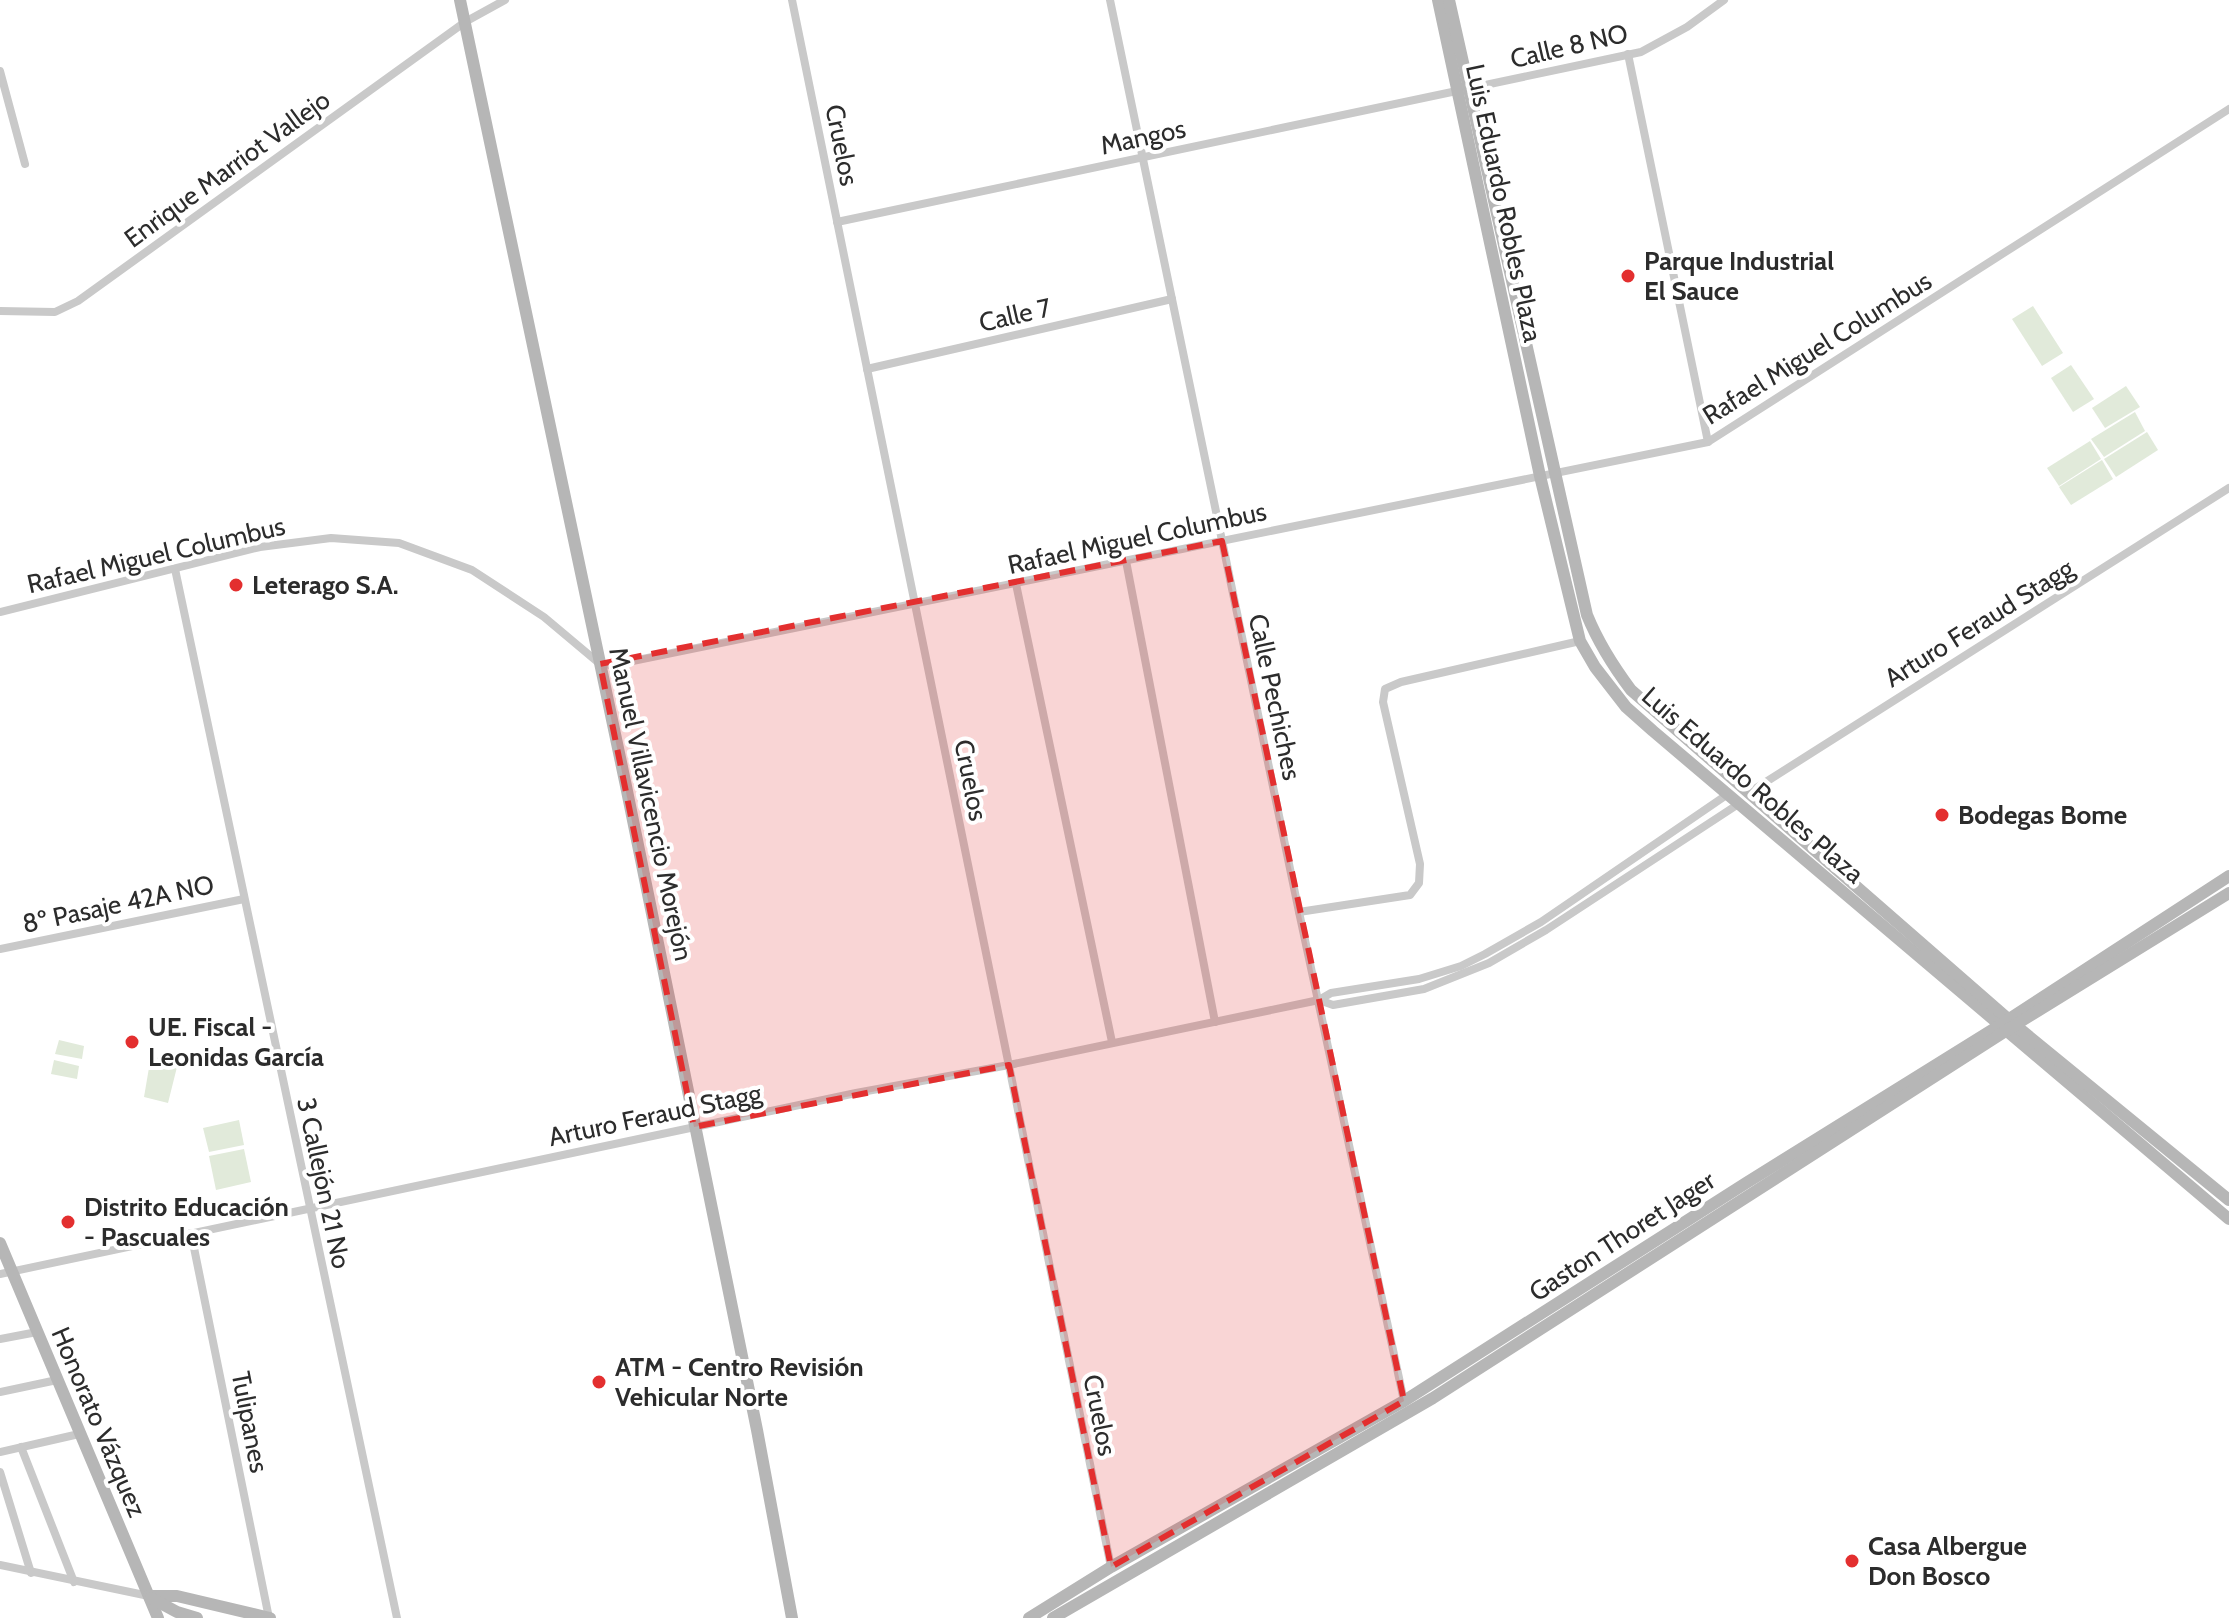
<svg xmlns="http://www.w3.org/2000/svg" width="2229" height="1618" viewBox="0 0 2229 1618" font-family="Cabin,sans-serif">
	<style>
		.green { fill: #e1eada }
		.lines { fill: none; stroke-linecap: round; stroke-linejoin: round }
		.street { stroke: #c9c9c9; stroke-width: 8 }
		.secondary { stroke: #b6b6b6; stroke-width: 12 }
		.marked { fill: #e32f2f; fill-opacity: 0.2; stroke: #e32f2f; stroke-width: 6; stroke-dasharray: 16 10; stroke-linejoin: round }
		.poi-dot { fill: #e32f2f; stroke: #fff; stroke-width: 3 }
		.labels { text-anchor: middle; stroke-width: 8; stroke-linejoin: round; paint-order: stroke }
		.street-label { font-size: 26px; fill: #2c2c2c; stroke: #fff }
		.poi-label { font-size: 26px; font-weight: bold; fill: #2c2c2c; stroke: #fff; text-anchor: start }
	</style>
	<rect width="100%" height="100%" fill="#fff"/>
	<g class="green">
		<polygon points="2033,306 2063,353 2042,366 2012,319"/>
		<polygon points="2071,365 2094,399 2073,412 2051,378"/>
		<polygon points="2126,386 2140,407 2105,428 2092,408"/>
		<polygon points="2135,412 2145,431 2104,457 2091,439"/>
		<polygon points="2147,432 2158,450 2116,477 2104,459"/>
		<polygon points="2090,441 2101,459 2059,486 2047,468"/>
		<polygon points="2102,460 2113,479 2071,505 2059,487"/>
		<polygon points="59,1040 84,1046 82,1059 55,1054"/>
		<polygon points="151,1056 178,1063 168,1103 144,1097"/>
		<polygon points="54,1060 79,1066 77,1079 51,1074"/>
		<polygon points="239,1120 244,1145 209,1152 203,1128"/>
		<polygon points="244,1149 251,1182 216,1190 209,1156"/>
	</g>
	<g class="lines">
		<g class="street">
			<polyline points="792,0 1111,1567"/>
			<polyline points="1110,0 1299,912 1404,1401"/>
			<polyline points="1628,54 1708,442"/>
			<polyline points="0,71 25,164"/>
			<polyline points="837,222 1641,52 1687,27 1724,0"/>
			<polyline points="0,311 55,312 78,301 465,22 505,0"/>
			<polyline points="867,369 1172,299"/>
			<polyline points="1126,561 1215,1022"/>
			<polyline points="175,569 397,1618"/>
			<polyline points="1016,584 1112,1042"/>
			<polyline points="0,612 260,547 331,538 399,543 472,570 544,617 600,664 613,665 1708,442 2229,109"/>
			<polyline points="1750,792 2229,488"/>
			<polyline points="1299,912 1410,895 1419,883 1420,864 1383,702 1385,689 1401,682 1580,641"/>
			<polyline points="0,949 244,899"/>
			<polyline points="1319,1000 1333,1005 1424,989 1489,963 1546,930 1740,803"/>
			<polyline points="191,1233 269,1618"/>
			<polyline points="0,1274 856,1093 1009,1065 1319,1000 1331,993 1419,979 1461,966 1485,954 1541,922 1728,794"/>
			<polyline points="0,1339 37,1332"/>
			<polyline points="0,1392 57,1380"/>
			<polyline points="21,1447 74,1582"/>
			<polyline points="0,1452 79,1434"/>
			<polyline points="0,1472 31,1573"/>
			<polyline points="0,1565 149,1596"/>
		</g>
		<g class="secondary">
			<polyline points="460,0 626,786 757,1430 792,1618"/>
			<polyline points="1438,0 1540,476 1580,641 1595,667 1626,707 1653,731 2229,1219"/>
			<path d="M1449 0 1587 615C1598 642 1613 666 1631 690L2015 1025 2229 1200"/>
			<polyline points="0,1243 158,1618"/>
			<polyline points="149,1596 177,1596 270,1618"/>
			<polyline points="151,1598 177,1612 197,1618"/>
			<polyline points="1029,1618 1111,1567 1404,1401 1746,1183 2000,1025 2229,876"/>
			<polyline points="1053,1618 1433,1398 2015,1025 2229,893"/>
		</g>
	</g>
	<path class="marked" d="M1222 541 1404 1401 1111 1567 1009 1065 694 1127 600 664Z"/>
	<g class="poi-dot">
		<circle cx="1628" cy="276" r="8"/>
		<circle cx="236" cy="585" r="8"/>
		<circle cx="1942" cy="815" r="8"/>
		<circle cx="132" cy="1042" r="8"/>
		<circle cx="68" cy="1222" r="8"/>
		<circle cx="599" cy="1382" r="8"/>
		<circle cx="1852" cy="1561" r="8"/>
	</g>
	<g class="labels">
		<g class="street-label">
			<text transform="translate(1569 46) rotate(-13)" y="9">Calle 8 NO</text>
			<text transform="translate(1143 137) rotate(-12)" y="9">Mangos</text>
			<text transform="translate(842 145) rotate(79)" y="9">Cruelos</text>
			<text transform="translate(227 169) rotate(-36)" y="9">Enrique Marriot Vallejo</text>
			<text transform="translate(1504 203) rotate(78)" y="9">Luis Eduardo Robles Plaza</text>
			<text transform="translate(1015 315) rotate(-13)" y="9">Calle 7</text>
			<text transform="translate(1817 348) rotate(-32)" y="9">Rafael Miguel Columbus</text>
			<text transform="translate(1137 538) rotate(-12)" y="9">Rafael Miguel Columbus</text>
			<text transform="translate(156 555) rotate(-13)" y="9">Rafael Miguel Columbus</text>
			<text transform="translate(1979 623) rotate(-32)" y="9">Arturo Feraud Stagg</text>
			<text transform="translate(1275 697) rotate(78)" y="9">Calle Pechiches</text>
			<text transform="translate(971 780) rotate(79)" y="9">Cruelos</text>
			<text transform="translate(1753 785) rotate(41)" y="9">Luis Eduardo Robles Plaza</text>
			<text transform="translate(651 804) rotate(78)" y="9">Manuel Villavicencio Morejón</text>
			<text transform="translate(118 904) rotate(-12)" y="9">8º Pasaje 42A NO</text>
			<text transform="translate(655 1115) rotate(-12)" y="9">Arturo Feraud Stagg</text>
			<text transform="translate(324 1183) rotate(78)" y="9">3 Callejón 21 No</text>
			<text transform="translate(1622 1236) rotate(-33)" y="9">Gaston Thoret Jager</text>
			<text transform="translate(1100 1415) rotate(79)" y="9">Cruelos</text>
			<text transform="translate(99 1422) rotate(67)" y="9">Honorato Vázquez</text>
			<text transform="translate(250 1422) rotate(79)" y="9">Tulipanes</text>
		</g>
		<g class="poi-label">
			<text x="1644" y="270">Parque Industrial<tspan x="1644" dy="30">El Sauce</tspan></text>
			<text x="252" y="594">Leterago S.A.</text>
			<text x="1958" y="824">Bodegas Bome</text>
			<text x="148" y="1036">UE. Fiscal -<tspan x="148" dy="30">Leonidas García</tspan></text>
			<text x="84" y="1216">Distrito Educación<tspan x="84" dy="30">- Pascuales</tspan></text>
			<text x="615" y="1376">ATM - Centro Revisión<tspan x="615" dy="30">Vehicular Norte</tspan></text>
			<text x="1868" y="1555">Casa Albergue<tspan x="1868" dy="30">Don Bosco</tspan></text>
		</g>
	</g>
</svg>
